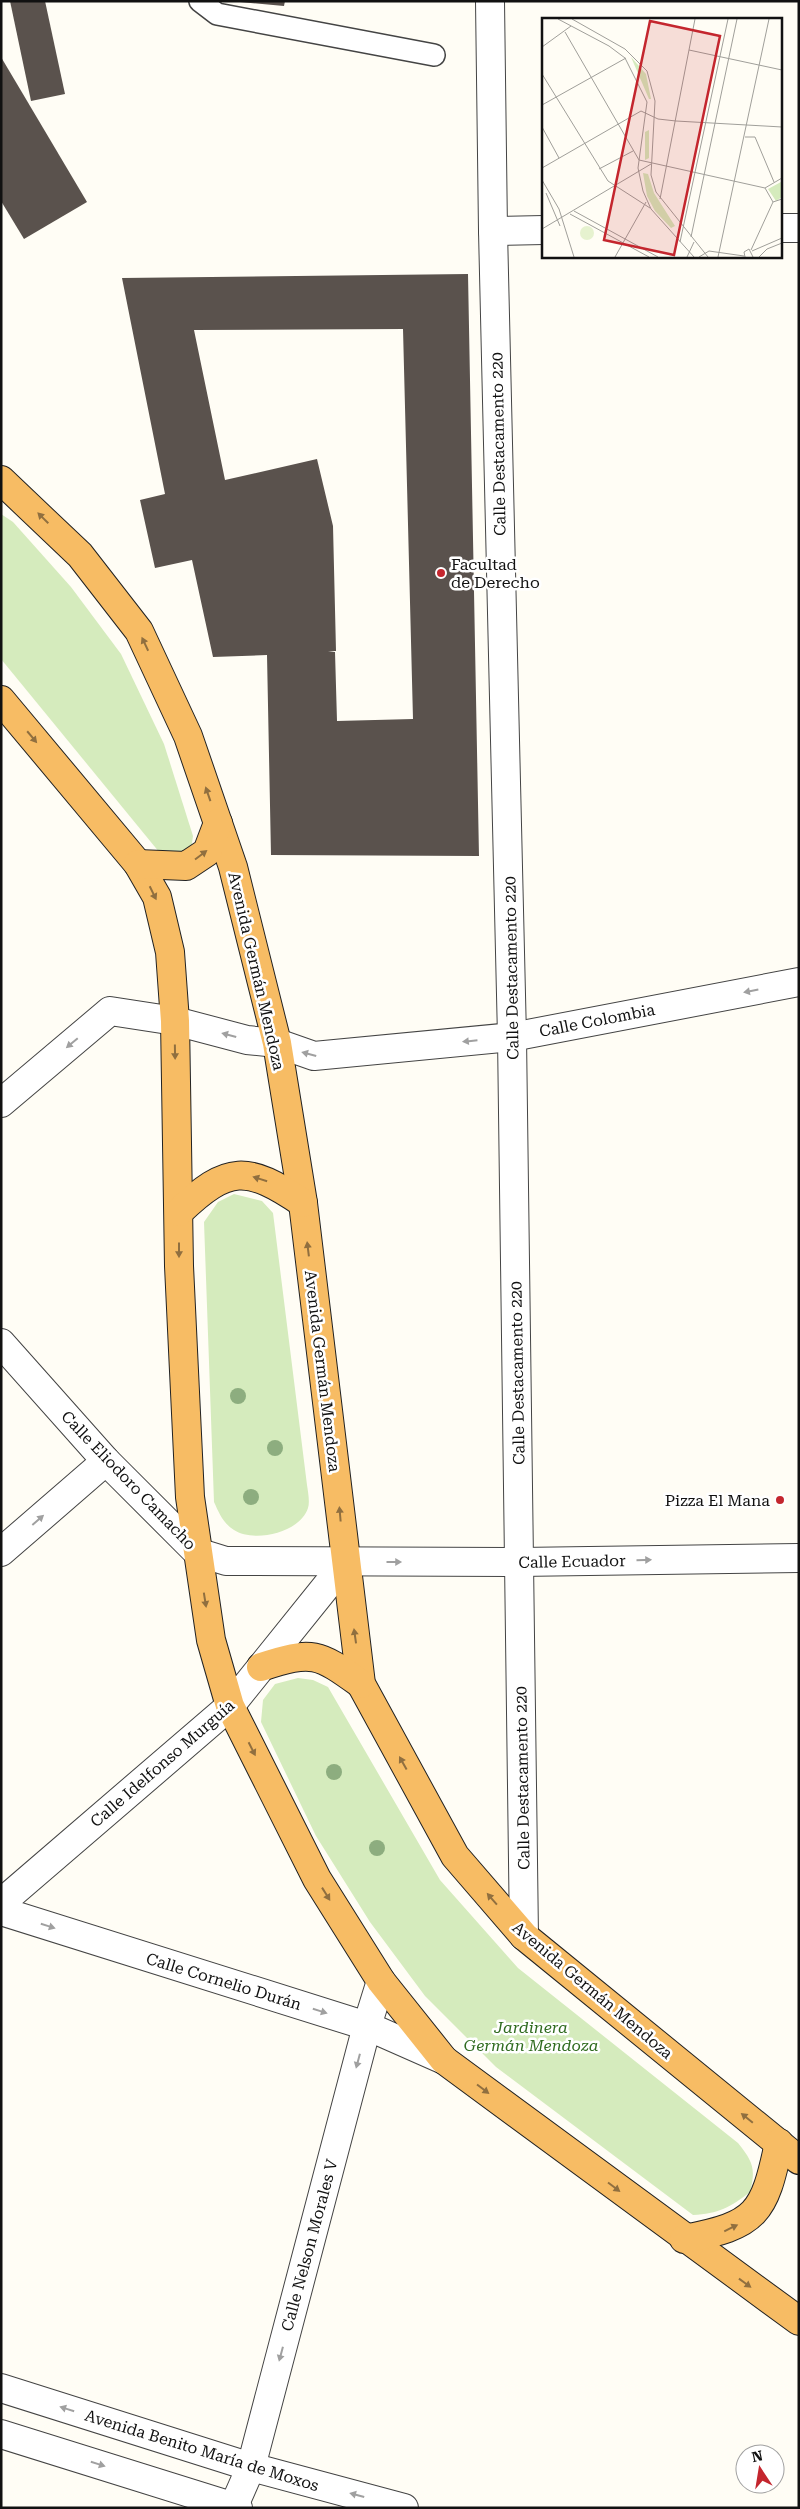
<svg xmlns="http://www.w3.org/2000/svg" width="800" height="2509" viewBox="0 0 800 2509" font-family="'Roboto Serif',serif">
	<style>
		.green { fill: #d5ebbd }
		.building { fill: #5a524d; fill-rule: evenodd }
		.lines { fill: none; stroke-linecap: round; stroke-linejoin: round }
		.service-casing { stroke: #444; stroke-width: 24 }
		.minor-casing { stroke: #444; stroke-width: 30 }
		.trunk-casing { stroke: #222; stroke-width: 30 }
		.service { stroke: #fff; stroke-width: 21 }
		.minor { stroke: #fff; stroke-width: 28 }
		.trunk { stroke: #f7bc64; stroke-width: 28 }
		.tree { fill: #8dad7f }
		.oneway { fill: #906f3f }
		.oneway2 { fill: #a0a0a0 }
		.poi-dot { fill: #c4262e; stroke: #fff; stroke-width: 2 }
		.labels { text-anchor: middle; stroke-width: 5; stroke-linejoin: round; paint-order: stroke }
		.street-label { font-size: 16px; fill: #111; stroke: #fff }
		.poi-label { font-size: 16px; fill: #111; stroke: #fff; text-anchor: start }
		.park-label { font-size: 16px; font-style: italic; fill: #2f6b1f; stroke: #fff }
		.inset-road { fill: none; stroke: #a09f9a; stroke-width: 1 }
		.view { fill: #c4262e; fill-opacity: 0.15; stroke: #c4262e; stroke-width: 2.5 }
		.inset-edge { fill: none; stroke: #111; stroke-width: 2.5 }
	</style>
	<rect width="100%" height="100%" fill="#fffdf5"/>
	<g class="green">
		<polygon points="1,514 13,522 71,587 121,654 164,744 193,836 191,850 164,858 1,659"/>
		<path d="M234 1194 262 1201 273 1213 307 1485C308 1492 310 1502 308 1508 300 1533 254 1543 234 1530 223 1523 219 1513 214 1502L204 1222 218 1202Z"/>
		<path d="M298 1678 313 1680 328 1687 440 1880 518 1968 738 2143C753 2162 756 2168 750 2192 731 2207 718 2214 693 2215L496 2067 425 1996 370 1922 316 1836 261 1722 263 1700 275 1684Z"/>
	</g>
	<g class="building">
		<polygon points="10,1 45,1 65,94 31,101"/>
		<polygon points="229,1 285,1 284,6"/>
		<polygon points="1,57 87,202 24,239 1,201"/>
		<path d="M468 274 479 856 271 855 267 655 213 657 192 560 155 568 140 500 165 494 122 278ZM403 329 413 719 337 721 335 652 328 651H336L333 526 317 459 225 480 194 330Z"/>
	</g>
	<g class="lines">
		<g class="service-casing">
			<polyline id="service" points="200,1 217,14 434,55"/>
		</g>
		<g class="minor-casing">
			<g id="minor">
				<polyline points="490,1 493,231 512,1037 524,1936"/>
				<polyline points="781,228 799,228"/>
				<polyline points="493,231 544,230"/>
				<polyline points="1,1103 110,1011 175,1021 247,1040 277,1043 314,1056 512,1037 799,982"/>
				<polyline points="1,1343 106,1461 197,1552 226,1561 519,1562 799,1558"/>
				<polyline points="1,1552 106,1461"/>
				<polyline points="1,1903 230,1706 345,1563"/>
				<polyline points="1,1911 367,2026 444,2060"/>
				<polyline points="1,2388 251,2467 404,2508"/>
				<polyline points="1,2434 238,2508"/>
				<polyline points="233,2508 251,2467 367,2026 381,1981"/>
			</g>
		</g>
		<g class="trunk-casing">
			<g id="trunk">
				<polyline points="1,480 80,555 139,631 188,736 233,867 277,1043 303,1203 361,1684 455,1856 524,1936 799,2160"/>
				<polyline points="1,700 138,864 157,897 170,952 175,1021 179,1266 190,1497 211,1640 230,1706 317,1879 381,1981 444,2060 799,2321"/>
				<polyline points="138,864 186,866 207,852 218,823"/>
				<path d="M179 1212C228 1165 247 1165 303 1203"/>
				<path d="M261 1667C313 1650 318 1653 361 1684"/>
				<path d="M684 2239C757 2225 764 2214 779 2143"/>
			</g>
		</g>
		<use href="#service" class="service"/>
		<use href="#minor" class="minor"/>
		<use href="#trunk" class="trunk"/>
	</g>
	<g class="tree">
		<circle cx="238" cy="1396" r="8"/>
		<circle cx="275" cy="1448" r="8"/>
		<circle cx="251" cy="1497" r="8"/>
		<circle cx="334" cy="1772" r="8"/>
		<circle cx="377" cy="1848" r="8"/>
	</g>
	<defs><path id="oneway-solid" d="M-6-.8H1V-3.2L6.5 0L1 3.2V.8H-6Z" transform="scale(1.25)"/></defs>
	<g class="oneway">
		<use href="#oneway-solid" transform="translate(43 518) rotate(-135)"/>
		<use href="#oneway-solid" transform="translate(145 644) rotate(-115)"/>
		<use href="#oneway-solid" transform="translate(32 737) rotate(50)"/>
		<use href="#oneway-solid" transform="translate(208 794) rotate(-109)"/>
		<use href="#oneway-solid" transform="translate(201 855) rotate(-37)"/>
		<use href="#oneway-solid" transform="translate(153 893) rotate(64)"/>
		<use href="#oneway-solid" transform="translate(175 1052) rotate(89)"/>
		<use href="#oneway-solid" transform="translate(260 1179) rotate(-162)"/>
		<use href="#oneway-solid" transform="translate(308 1249) rotate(-97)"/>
		<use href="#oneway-solid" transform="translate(179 1250) rotate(90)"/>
		<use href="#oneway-solid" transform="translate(340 1514) rotate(-95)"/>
		<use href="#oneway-solid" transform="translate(205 1600) rotate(81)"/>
		<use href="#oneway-solid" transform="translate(355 1636) rotate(-98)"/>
		<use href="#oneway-solid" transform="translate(252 1749) rotate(63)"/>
		<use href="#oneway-solid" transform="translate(403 1763) rotate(-119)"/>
		<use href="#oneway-solid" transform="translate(326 1894) rotate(58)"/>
		<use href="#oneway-solid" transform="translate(492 1899) rotate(-131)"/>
		<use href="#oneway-solid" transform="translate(483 2089) rotate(37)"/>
		<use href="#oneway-solid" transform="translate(747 2118) rotate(-141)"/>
		<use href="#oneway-solid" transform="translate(614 2187) rotate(37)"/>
		<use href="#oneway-solid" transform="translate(731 2228) rotate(-26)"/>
		<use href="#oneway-solid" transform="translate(745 2283) rotate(36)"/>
	</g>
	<g class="oneway2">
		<use href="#oneway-solid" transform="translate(751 991) rotate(169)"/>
		<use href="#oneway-solid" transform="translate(229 1035) rotate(-165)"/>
		<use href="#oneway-solid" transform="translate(470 1041) rotate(174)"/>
		<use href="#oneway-solid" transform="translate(72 1043) rotate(140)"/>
		<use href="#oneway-solid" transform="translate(309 1054) rotate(-165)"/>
		<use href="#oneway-solid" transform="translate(38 1520) rotate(-41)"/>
		<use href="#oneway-solid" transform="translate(644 1560) rotate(-1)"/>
		<use href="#oneway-solid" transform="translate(394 1562)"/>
		<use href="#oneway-solid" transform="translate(48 1926) rotate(17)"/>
		<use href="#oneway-solid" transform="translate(320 2011) rotate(17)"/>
		<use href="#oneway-solid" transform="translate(358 2061) rotate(105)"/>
		<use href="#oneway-solid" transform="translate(281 2354) rotate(105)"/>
		<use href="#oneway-solid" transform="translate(67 2409) rotate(-163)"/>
		<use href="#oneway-solid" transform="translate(98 2464) rotate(17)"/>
		<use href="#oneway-solid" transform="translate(357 2495) rotate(-165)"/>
	</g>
	<g class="poi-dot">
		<circle cx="441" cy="573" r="5"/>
		<circle cx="780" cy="1500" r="5"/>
	</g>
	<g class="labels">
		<g class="street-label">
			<text transform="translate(498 444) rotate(-91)" y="6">Calle Destacamento 220</text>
			<text transform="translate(511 968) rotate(-91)" y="6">Calle Destacamento 220</text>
			<text transform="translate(257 971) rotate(77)" y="6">Avenida Germán Mendoza</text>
			<text transform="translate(597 1020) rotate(-11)" y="6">Calle Colombia</text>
			<text transform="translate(323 1371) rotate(83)" y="6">Avenida Germán Mendoza</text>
			<text transform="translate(517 1373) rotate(-91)" y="6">Calle Destacamento 220</text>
			<text transform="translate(129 1480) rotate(46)" y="6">Calle Eliodoro Camacho</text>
			<text transform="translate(572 1561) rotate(-1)" y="6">Calle Ecuador</text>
			<text transform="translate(162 1763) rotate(-41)" y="6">Calle Idelfonso Murguía</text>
			<text transform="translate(522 1778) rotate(-91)" y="6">Calle Destacamento 220</text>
			<text transform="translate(224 1981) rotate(17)" y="6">Calle Cornelio Durán</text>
			<text transform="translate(593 1990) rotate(40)" y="6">Avenida Germán Mendoza</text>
			<text transform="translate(309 2245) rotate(-75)" y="6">Calle Nelson Morales V</text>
			<text transform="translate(202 2450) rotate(17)" y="6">Avenida Benito María de Moxos</text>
		</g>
		<g class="poi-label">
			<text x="451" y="570">Facultad<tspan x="451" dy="18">de Derecho</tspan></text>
			<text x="770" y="1506" text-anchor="end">Pizza El Mana</text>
		</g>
		<g class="park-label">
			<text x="531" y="2033">Jardinera<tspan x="531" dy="18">Germán Mendoza</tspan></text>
		</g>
	</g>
	<g transform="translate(542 18)">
		<rect width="240" height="240" fill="#fffdf5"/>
		<path d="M89 39 104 56 109 81H107ZM107 112V140L103 142V114ZM101 155 106 156 112 175 133 208 129 210 113 193 105 178ZM239 164 240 179 234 183 226 171Z" fill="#d5ebbd"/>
		<path d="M38 215a7 7 0 1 1 14 0a7 7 0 1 1-14 0Z" fill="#e6f2cf"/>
		<path class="inset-road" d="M16 1 67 28 83 40 105 84 96 150 101 173 109 191 152 239M30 1 83 31 105 53 113 83 109 157 114 174 166 239M23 14 97 142 223 170M0 29 29 8M147 32 240 52M0 56 66 163 108 190M0 87 84 40M0 109 17 140M203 119H213L232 164M0 150 99 93 116 101 134 103 240 109M57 151 91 133M0 162 17 191 32 239M223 170 231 184 240 181M223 170 240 160M4 175 18 208M118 181 153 1M32 193 116 239M28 196 107 239M0 211 109 146M149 219 195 1M138 224 186 1M209 232 231 184M210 233 240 220M73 239 104 184M145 239 152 224M157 239 167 233 202 238M176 239 227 1M203 239 202 234 207 231 211 239M217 239 225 231 240 225"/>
		<path class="view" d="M108 3 178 18 132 237 62 222Z"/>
		<rect width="240" height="240" class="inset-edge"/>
	</g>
	<rect width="800" height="2509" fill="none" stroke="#111111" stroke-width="5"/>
	<g transform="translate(760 2469) rotate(348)"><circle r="24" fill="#ffffff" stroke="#a0a0a0"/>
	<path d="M0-4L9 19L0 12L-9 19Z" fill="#c4262e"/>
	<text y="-8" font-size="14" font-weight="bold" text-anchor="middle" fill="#111111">N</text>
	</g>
</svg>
